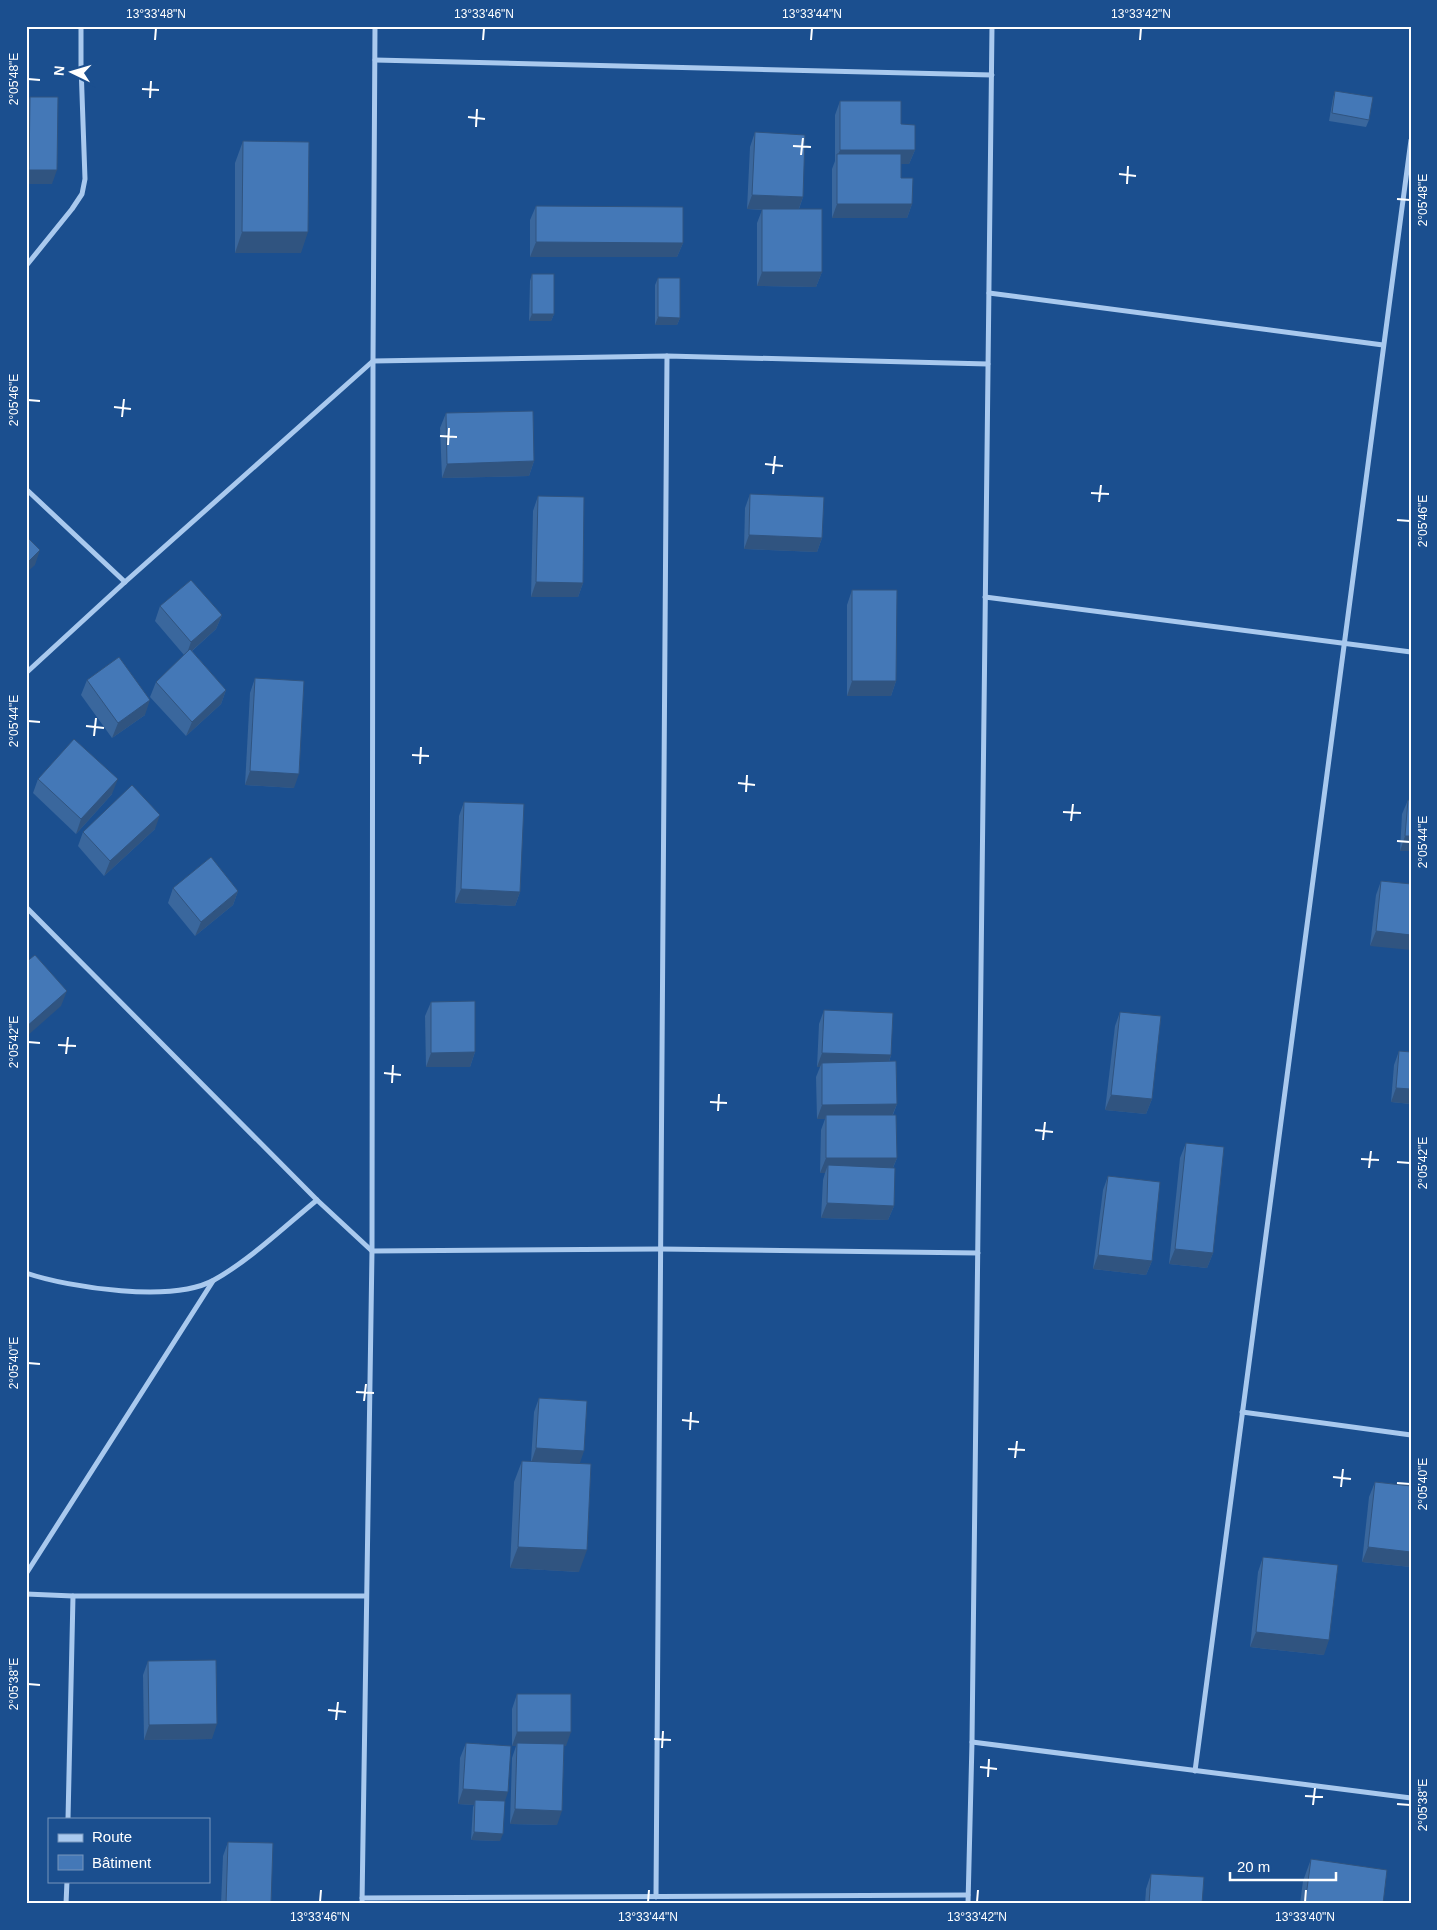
<svg xmlns="http://www.w3.org/2000/svg" width="1437" height="1930" viewBox="0 0 1437 1930" font-family="Arial,sans-serif">
	<style>
		.lines { fill: none; stroke-linecap: round; stroke-linejoin: round }
		.minor { stroke: #a9c9ee; stroke-width: 5 }
		.wall { fill: #3a679d }
		.shaded-wall { fill: #305480 }
		.building { fill: #4478b7; stroke: #305480 }
		.ticks { fill: none; stroke: #fff; stroke-width: 2 }
		.neatline { fill: none; stroke: #fff; stroke-width: 2 }
		.ticks-label { font-size: 12px; text-anchor: middle; fill: #fff }
	</style>
	<rect width="100%" height="100%" fill="#1b4f8f"/>
	<g class="lines">
		<g class="minor">
			<polyline points="375,60 992,75"/>
			<polyline points="26,266 72,209 82,194 85,179 81,66 81,26"/>
			<polyline points="989,293 1383,345"/>
			<polyline points="26,489 125,582"/>
			<polyline points="985,597 1411,652"/>
			<polyline points="26,673 125,582 373,361 667,356 988,364"/>
			<polyline points="26,907 317,1200 372,1251 660,1249 978,1253"/>
			<path d="M26 1273C70 1288 173 1303 214 1280 250 1260 285 1226 317 1200"/>
			<polyline points="1242,1412 1411,1435"/>
			<polyline points="26,1574 213,1281"/>
			<polyline points="26,1594 73,1596 366,1596"/>
			<polyline points="972,1742 1411,1798"/>
			<polyline points="1195,1771 1411,140"/>
			<polyline points="68,1819 73,1596"/>
			<polyline points="656,1897 667,356"/>
			<polyline points="362,1898 968,1895"/>
			<polyline points="66,1904 67,1881"/>
			<polyline points="362,1904 372,1251 373,361 375,26"/>
			<polyline points="968,1904 972,1742 992,26"/>
		</g>
	</g>
	<g class="wall">
		<polygon points="1335,91 1369,120 1366,127 1329,121 1333,98"/>
		<polygon points="30,97 52,184 26,184 26,108"/>
		<polygon points="840,101 901,124 915,150 909,164 901,164 901,178 912,204 907,218 832,218 832,169 835,161 835,115"/>
		<polygon points="755,132 803,197 799,209 822,272 816,287 757,286 757,223 762,210 747,209 750,147"/>
		<polygon points="243,141 301,253 235,253 235,163"/>
		<polygon points="536,206 683,243 677,257 530,257 530,220"/>
		<polygon points="532,274 554,314 551,321 529,321 530,281"/>
		<polygon points="658,278 680,318 677,325 655,325 655,285"/>
		<polygon points="446,413 534,461 529,476 442,478 440,428"/>
		<polygon points="750,494 822,538 817,552 744,549 745,508"/>
		<polygon points="538,496 583,583 578,597 531,597 533,511"/>
		<polygon points="852,590 896,681 891,696 847,696 847,605"/>
		<polygon points="160,606 222,615 216,629 192,651 226,690 221,704 186,736 150,697 156,682 184,655 155,621"/>
		<polygon points="255,678 294,788 245,785 250,693"/>
		<polygon points="87,680 145,715 112,738 81,695"/>
		<polygon points="38,779 112,794 76,834 33,793"/>
		<polygon points="1408,800 1411,800 1411,851 1400,851 1402,814"/>
		<polygon points="464,802 520,892 515,906 455,903 459,816"/>
		<polygon points="155,829 104,876 78,846 83,832"/>
		<polygon points="1381,881 1411,884 1370,946 1376,895"/>
		<polygon points="173,888 238,891 233,905 195,936 168,903"/>
		<polygon points="431,1002 475,1052 470,1067 426,1067 425,1016"/>
		<polygon points="824,1010 891,1055 889,1062 897,1104 893,1115 897,1158 893,1168 894,1206 888,1220 821,1218 823,1180 825,1173 820,1173 821,1130 825,1119 817,1119 816,1077 820,1067 817,1067 819,1024"/>
		<polygon points="1120,1012 1152,1099 1146,1114 1105,1110 1115,1026"/>
		<polygon points="1399,1051 1411,1052 1411,1104 1391,1102 1394,1065"/>
		<polygon points="1186,1143 1213,1253 1207,1268 1169,1264 1180,1158"/>
		<polygon points="1108,1176 1152,1261 1146,1275 1093,1269 1103,1190"/>
		<polygon points="539,1398 580,1464 579,1572 510,1568 514,1482 522,1461 531,1461 534,1412"/>
		<polygon points="1375,1482 1411,1486 1411,1567 1362,1562 1369,1497"/>
		<polygon points="1263,1557 1324,1655 1250,1647 1258,1572"/>
		<polygon points="148,1661 212,1739 144,1740 143,1675"/>
		<polygon points="517,1694 566,1746 564,1746 557,1825 510,1824 512,1758 516,1746 512,1746 512,1709"/>
		<polygon points="466,1743 505,1801 500,1841 471,1840 473,1807 474,1805 458,1804 460,1758"/>
		<polygon points="228,1842 271,1904 221,1904 223,1856"/>
		<polygon points="1311,1859 1383,1904 1300,1904 1303,1881"/>
		<polygon points="1151,1874 1202,1904 1145,1904 1146,1889"/>
	</g>
	<g class="shaded-wall">
		<polygon points="840,150 915,150 909,164 837,164 837,157"/>
		<polygon points="29,170 57,170 52,184 26,184 26,177"/>
		<polygon points="752,195 803,197 798,211 747,209"/>
		<polygon points="837,204 912,204 907,218 832,218"/>
		<polygon points="242,232 308,232 301,253 235,253"/>
		<polygon points="536,242 683,243 677,257 530,257"/>
		<polygon points="762,272 822,272 816,287 757,286"/>
		<polygon points="532,314 554,314 551,321 529,321"/>
		<polygon points="658,317 680,318 677,325 655,325"/>
		<polygon points="534,461 529,476 442,478 447,464"/>
		<polygon points="749,535 822,538 817,552 744,549"/>
		<polygon points="40,550 35,565 26,573 26,564"/>
		<polygon points="536,582 583,583 578,597 531,597"/>
		<polygon points="222,615 216,629 186,656 191,642"/>
		<polygon points="852,681 896,681 891,696 847,696"/>
		<polygon points="226,690 221,704 186,736 192,722"/>
		<polygon points="150,700 145,715 112,738 118,723"/>
		<polygon points="250,771 299,774 294,788 245,785"/>
		<polygon points="118,779 112,794 76,834 81,819"/>
		<polygon points="160,815 155,829 104,876 110,861"/>
		<polygon points="1405,836 1411,836 1411,851 1400,851"/>
		<polygon points="461,889 520,892 515,906 455,903"/>
		<polygon points="238,891 233,905 195,936 201,922"/>
		<polygon points="1376,931 1411,935 1411,950 1370,946"/>
		<polygon points="67,991 61,1006 26,1037 26,1027"/>
		<polygon points="475,1052 470,1067 426,1067 431,1053"/>
		<polygon points="822,1053 891,1055 886,1070 822,1063 820,1067 817,1067"/>
		<polygon points="1396,1088 1411,1089 1411,1104 1391,1102"/>
		<polygon points="1111,1095 1152,1099 1146,1114 1105,1110"/>
		<polygon points="897,1104 891,1118 826,1115 825,1119 817,1119 822,1105"/>
		<polygon points="826,1158 897,1158 891,1172 828,1165 825,1173 820,1173"/>
		<polygon points="827,1203 894,1206 888,1220 821,1218"/>
		<polygon points="1175,1249 1213,1253 1207,1268 1169,1264"/>
		<polygon points="1098,1255 1152,1261 1146,1275 1093,1269"/>
		<polygon points="536,1448 584,1451 579,1466 531,1463"/>
		<polygon points="518,1547 587,1550 579,1572 510,1568"/>
		<polygon points="1368,1547 1411,1552 1411,1567 1362,1562"/>
		<polygon points="1256,1632 1329,1640 1324,1655 1250,1647"/>
		<polygon points="217,1724 212,1739 144,1740 149,1725"/>
		<polygon points="517,1732 571,1732 566,1746 517,1746 517,1743 516,1746 512,1746"/>
		<polygon points="463,1789 508,1792 503,1807 475,1800 474,1805 458,1804"/>
		<polygon points="515,1809 562,1811 557,1825 510,1824"/>
		<polygon points="474,1832 503,1834 500,1841 471,1840"/>
	</g>
	<g class="building">
		<polygon points="1335,91 1373,97 1369,120 1332,113"/>
		<polygon points="30,97 58,97 57,170 29,170"/>
		<polygon points="840,101 901,101 901,124 915,125 915,150 840,150"/>
		<polygon points="755,132 805,135 803,197 752,195"/>
		<polygon points="243,141 309,142 308,232 242,232"/>
		<polygon points="837,154 901,154 901,178 913,178 912,204 837,204"/>
		<polygon points="536,206 683,207 683,243 536,242"/>
		<rect x="762" y="209" width="60" height="63"/>
		<rect x="532" y="274" width="22" height="40"/>
		<polygon points="658,278 680,278 680,318 658,317"/>
		<polygon points="533,411 534,461 447,464 446,413"/>
		<polygon points="750,494 824,497 822,538 749,535"/>
		<polygon points="538,496 584,497 583,583 536,582"/>
		<polygon points="26,536 40,550 26,564"/>
		<polygon points="191,580 222,615 191,642 160,606"/>
		<polygon points="852,590 897,590 896,681 852,681"/>
		<polygon points="190,649 226,690 192,722 156,682"/>
		<polygon points="119,657 150,700 118,723 87,680"/>
		<polygon points="255,678 304,681 299,774 250,771"/>
		<polygon points="74,739 118,779 81,819 38,779"/>
		<polygon points="132,785 160,815 110,861 83,832"/>
		<polygon points="1408,800 1411,800 1411,836 1405,836"/>
		<polygon points="464,802 524,804 520,892 461,889"/>
		<polygon points="211,857 238,891 201,922 173,888"/>
		<polygon points="1381,881 1411,884 1411,935 1376,931"/>
		<polygon points="35,955 67,991 26,1027 26,962"/>
		<polygon points="475,1001 475,1052 431,1053 431,1002"/>
		<polygon points="824,1010 893,1013 891,1055 822,1053"/>
		<polygon points="1120,1012 1161,1016 1152,1099 1111,1095"/>
		<polygon points="1399,1051 1411,1052 1411,1089 1396,1088"/>
		<polygon points="896,1061 897,1104 822,1105 822,1063"/>
		<polygon points="826,1115 896,1115 897,1158 826,1158"/>
		<polygon points="1186,1143 1224,1147 1213,1253 1175,1249"/>
		<polygon points="828,1165 895,1168 894,1206 827,1203"/>
		<polygon points="1108,1176 1160,1182 1152,1261 1098,1255"/>
		<polygon points="539,1398 587,1401 584,1451 536,1448"/>
		<polygon points="522,1461 591,1464 587,1550 518,1547"/>
		<polygon points="1375,1482 1411,1486 1411,1552 1368,1547"/>
		<polygon points="1263,1557 1338,1565 1329,1640 1256,1632"/>
		<polygon points="216,1660 217,1724 149,1725 148,1661"/>
		<rect x="517" y="1694" width="54" height="38"/>
		<polygon points="466,1743 511,1746 508,1792 463,1789"/>
		<polygon points="517,1743 564,1744 562,1811 515,1809"/>
		<polygon points="475,1800 505,1801 503,1834 474,1832"/>
		<polygon points="228,1842 273,1843 271,1904 226,1904"/>
		<polygon points="1311,1859 1387,1870 1383,1904 1305,1904"/>
		<polygon points="1151,1874 1204,1877 1202,1904 1149,1904"/>
	</g>
	<path class="ticks" d="M155 40 156 28M483 40 484 28M811 40 812 28M1140 40 1141 28M28 79 40 80M142 89 159 90M150 98 151 81M468 117 485 119M476 127 477 109M793 146 811 147M801 155 803 138M1119 174 1136 176M1127 184 1128 166M1397 199 1410 200M28 400 40 401M114 407 131 409M122 417 124 399M440 436 457 437M448 445 449 428M765 464 783 466M773 474 775 456M1091 493 1109 494M1099 502 1101 485M1397 520 1410 521M28 721 40 722M86 726 104 728M94 736 96 718M412 755 429 756M420 764 421 747M738 783 755 785M746 792 747 775M1063 812 1081 813M1071 821 1073 804M1397 841 1410 842M28 1042 40 1043M58 1045 76 1046M66 1054 68 1037M384 1073 401 1075M392 1083 393 1065M710 1102 727 1103M718 1111 719 1094M1035 1130 1053 1132M1043 1140 1045 1122M1361 1159 1379 1160M1397 1162 1410 1163M1369 1168 1371 1151M28 1363 40 1364M356 1392 374 1393M364 1401 366 1384M682 1420 699 1422M690 1430 691 1412M1008 1449 1025 1450M1015 1458 1017 1441M1333 1477 1351 1479M1397 1483 1410 1484M1341 1487 1343 1469M28 1684 40 1685M328 1710 346 1712M336 1720 338 1702M654 1739 671 1740M662 1748 663 1731M980 1767 997 1769M988 1777 989 1759M1305 1796 1323 1797M1397 1804 1410 1805M1313 1805 1315 1788M320 1902 321 1890M648 1902 649 1890M977 1902 978 1890M1305 1902 1306 1890"/>
	<rect width="1437" height="1930" fill="none" stroke="#1b4f8f" stroke-width="55"/>
	<rect x="48" y="1818" width="162" height="65" fill="#1b4f8f" stroke="#7695bc"/>
	<rect x="58" y="1834" width="25" height="8" fill="#a9c9ee" stroke="#7695bc"/>
	<text x="92" y="1842" font-size="15" fill="#ffffff">Route</text>
	<rect x="58" y="1855" width="25" height="15" fill="#4478b7" stroke="#7695bc"/>
	<text x="92" y="1868" font-size="15" fill="#ffffff">Bâtiment</text>
	<g transform="translate(72 72) rotate(275)" stroke="#1b4f8f" stroke-width="4" paint-order="stroke">
	<path d="M0-4L9 19L0 12L-9 19Z" fill="#ffffff"/>
	<text y="-8" font-size="14" font-weight="bold" text-anchor="middle" fill="#ffffff">N</text>
	</g>
	<path d="M1230 1872v8h106v-8" fill="none" stroke="#ffffff" stroke-width="2.5"/>
	<text x="1237" y="1872" font-size="15" fill="#ffffff" stroke="#1b4f8f" stroke-width="4" paint-order="stroke">20 m</text>
	<rect x="28" y="28" width="1382" height="1874" class="neatline"/>
	<g class="ticks-label">
		<text x="156" y="18">13°33'48"N</text>
		<text x="484" y="18">13°33'46"N</text>
		<text x="812" y="18">13°33'44"N</text>
		<text x="1141" y="18">13°33'42"N</text>
		<text transform="translate(14 79) rotate(-90)" y="4">2°05'48"E</text>
		<text transform="translate(1423 200) rotate(-90)" y="4">2°05'48"E</text>
		<text transform="translate(14 400) rotate(-90)" y="4">2°05'46"E</text>
		<text transform="translate(1423 521) rotate(-90)" y="4">2°05'46"E</text>
		<text transform="translate(14 721) rotate(-90)" y="4">2°05'44"E</text>
		<text transform="translate(1423 842) rotate(-90)" y="4">2°05'44"E</text>
		<text transform="translate(14 1042) rotate(-90)" y="4">2°05'42"E</text>
		<text transform="translate(1423 1163) rotate(-90)" y="4">2°05'42"E</text>
		<text transform="translate(14 1363) rotate(-90)" y="4">2°05'40"E</text>
		<text transform="translate(1423 1484) rotate(-90)" y="4">2°05'40"E</text>
		<text transform="translate(14 1684) rotate(-90)" y="4">2°05'38"E</text>
		<text transform="translate(1423 1805) rotate(-90)" y="4">2°05'38"E</text>
		<text x="320" y="1921">13°33'46"N</text>
		<text x="648" y="1921">13°33'44"N</text>
		<text x="977" y="1921">13°33'42"N</text>
		<text x="1305" y="1921">13°33'40"N</text>
	</g>
</svg>
